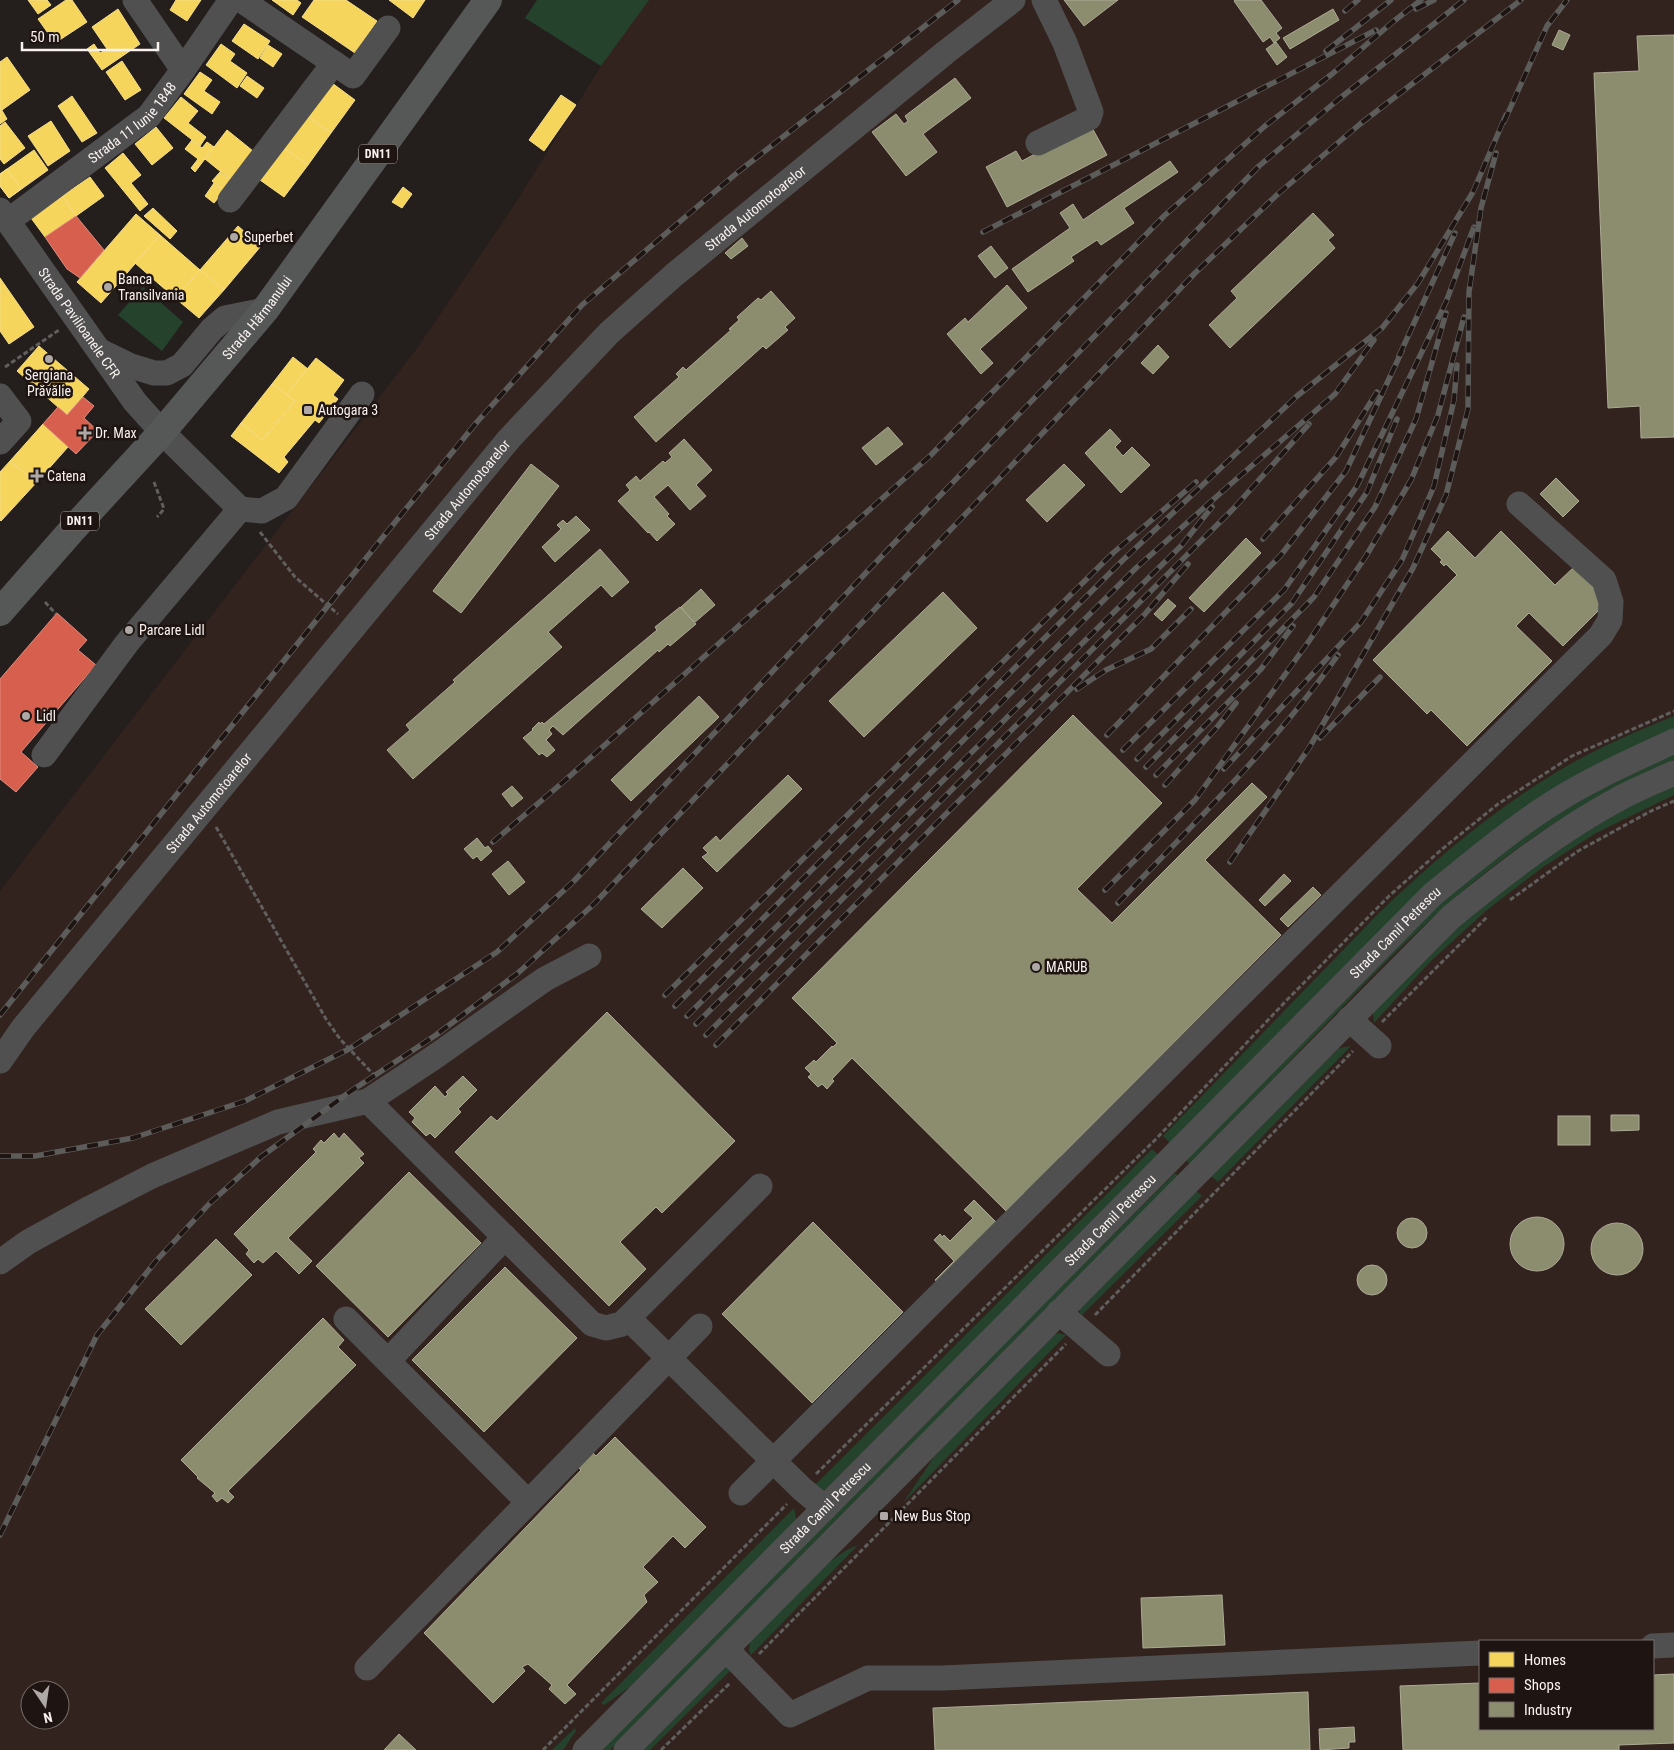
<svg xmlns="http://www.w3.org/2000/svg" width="1674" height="1750" viewBox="0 0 1674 1750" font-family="'Roboto Condensed',sans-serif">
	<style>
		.built { fill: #33231e; fill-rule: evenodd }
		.green { fill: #25422d }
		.homes { fill: #f6d55c; stroke: #f7de88 }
		.shops { fill: #d6604d; stroke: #e08c7e }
		.industry { fill: #8c8c6e; stroke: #adab95 }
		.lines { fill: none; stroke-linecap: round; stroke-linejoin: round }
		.path { stroke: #605f5e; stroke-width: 3; stroke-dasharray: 5 2.5; stroke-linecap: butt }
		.minor { stroke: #505050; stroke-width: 25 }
		.major { stroke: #565858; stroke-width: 28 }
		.rail-casing { stroke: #5c5c5b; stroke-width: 5.5 }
		.rail { stroke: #1e1411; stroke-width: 4; stroke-dasharray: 11; stroke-linecap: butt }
		.poi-dot { fill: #aea8a6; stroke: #1e1411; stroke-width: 2 }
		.labels { text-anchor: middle; stroke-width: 5; stroke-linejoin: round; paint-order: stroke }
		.shield { fill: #1e1411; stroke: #b7afac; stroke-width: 1 }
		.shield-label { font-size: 12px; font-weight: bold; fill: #f9f2ef }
		.street-label { font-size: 14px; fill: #f9f2ef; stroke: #1e1411 }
		.poi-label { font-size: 14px; fill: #f9f2ef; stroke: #1e1411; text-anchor: start }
	</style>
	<rect width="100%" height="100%" fill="#241e1d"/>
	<path class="built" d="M648 0H1674V1750H0V891L418 347 513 207 601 66ZM1480 1641H1653V1729H1480ZM30 1690H60V1720H30Z"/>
	<g class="green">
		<polygon points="537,0 649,0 601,66 525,18"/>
		<polygon points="143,287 183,322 162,351 118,315"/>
		<path d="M1674 716V730L1583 772 1173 1146 1163 1136 1376 916C1436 858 1501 803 1574 762 1606 744 1640 730 1674 716Z"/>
		<path d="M1674 750V760C1616 785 1561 816 1510 854 1444 902 1386 961 1330 1020 1283 1068 1237 1116 1190 1164L1184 1158 1471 873 1580 798Z"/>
		<polygon points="1674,784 1674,795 1596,833 1543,867 1487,910 1430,962 1374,1023 1373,1015 1377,1003 1474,910 1590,826"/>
		<polygon points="1351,1046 1218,1182 1210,1175 1339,1048"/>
		<polygon points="1152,1149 1163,1159 835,1487 824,1491 812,1488"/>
		<polygon points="1175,1173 1181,1179 691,1671 610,1750 597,1750"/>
		<polygon points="1194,1189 1202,1196 1081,1316 1078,1307"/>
		<polygon points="1058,1333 1066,1335 903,1503 934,1457 1045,1340"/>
		<polygon points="794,1508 796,1517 795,1529 630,1687 604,1705 601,1703"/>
		<path d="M858 1545 751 1655 749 1650 750 1642C778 1613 821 1559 858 1545Z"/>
		<polygon points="725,1666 733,1668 650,1750 640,1750"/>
		<polygon points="575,1728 576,1731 563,1750 552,1750"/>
	</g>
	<g class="homes">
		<polygon points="28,0 47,0 51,5 38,14"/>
		<polygon points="66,0 72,0 87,22 55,43 38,19"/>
		<polygon points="176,0 201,0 187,21 170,10"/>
		<polygon points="272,0 297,0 301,3 293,15"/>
		<polygon points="314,0 346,0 377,21 355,53 302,17"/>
		<polygon points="389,0 425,0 413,18"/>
		<polygon points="118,9 140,44 102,70 87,49 94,44 100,53 107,49 92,27"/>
		<polygon points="244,24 270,41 258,59 232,41"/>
		<polygon points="221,44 235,54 230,61 247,73 237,88 206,65"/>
		<polygon points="268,45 282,54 273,67 260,58"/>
		<polygon points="7,57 30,90 2,110 0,107 0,62"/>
		<polygon points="122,61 141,90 125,100 106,72"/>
		<polygon points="200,72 212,80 204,91 220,102 212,114 184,94"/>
		<polygon points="247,76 264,88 257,98 240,86"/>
		<polygon points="332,83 355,100 331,133 307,116"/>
		<polygon points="561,95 576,105 544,151 529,140"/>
		<polygon points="72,96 97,133 82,142 58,106"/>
		<polygon points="181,97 198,111 188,123 206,137 200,146 164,118"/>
		<polygon points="0,107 7,119 0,124"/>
		<polygon points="307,116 331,133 308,165 284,148"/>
		<polygon points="51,121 70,151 48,166 28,136"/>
		<polygon points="5,122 25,148 4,164 0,159 0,126"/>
		<polygon points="156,127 173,148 152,165 135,144"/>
		<polygon points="227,130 258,155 236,184 205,159"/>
		<polygon points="192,140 202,148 207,142 214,147 195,172 191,168 198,159 185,149"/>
		<polygon points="284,148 308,165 284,197 260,180"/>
		<polygon points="34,150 48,170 9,198 0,186 0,174"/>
		<polygon points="123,153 141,175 131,183 148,204 140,211 105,168"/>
		<polygon points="7,169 21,189 9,198 0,186 0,174"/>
		<polygon points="220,172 232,181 224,191 212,181"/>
		<polygon points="90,177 104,196 76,216 62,196"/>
		<polygon points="214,183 224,191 214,203 205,196"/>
		<polygon points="403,187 412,194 402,208 392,202"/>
		<polygon points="62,196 76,216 45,237 31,218"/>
		<polygon points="153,208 177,231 170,239 144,216"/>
		<polygon points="136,214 160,235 101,303 77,282"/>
		<polygon points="238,226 261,246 224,290 200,270"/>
		<polygon points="160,235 200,270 175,298 135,263"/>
		<polygon points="200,270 224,290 199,318 175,298"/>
		<polygon points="0,278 34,327 9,344 0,331"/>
		<polygon points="39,346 89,389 67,415 17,371"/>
		<polygon points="293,357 308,369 286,395 272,384"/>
		<polygon points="316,358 344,380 333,395 338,399 319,423 315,420 284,457 288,462 279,473 231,436 241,423 262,440 295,401 286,395"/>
		<polygon points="272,384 295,401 262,440 241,423"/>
		<polygon points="43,424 68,447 36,483 10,461"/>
		<polygon points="10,461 36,483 1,521 0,520 0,472"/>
	</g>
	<g class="shops">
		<polygon points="76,216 104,250 80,278 67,269 45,237"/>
		<polygon points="83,397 94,406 84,418 98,431 76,454 43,424 58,407 67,415"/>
		<polygon points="57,613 87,640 78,650 96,665 21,752 38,767 16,792 0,779 0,679"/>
	</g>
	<g class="industry">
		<polygon points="1064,0 1118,0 1084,26"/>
		<polygon points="1235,0 1261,0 1282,28 1276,33 1280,38 1274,43 1270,37 1263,42 1234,1"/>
		<polygon points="1333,9 1339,20 1290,49 1283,38"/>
		<polygon points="1559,30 1570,35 1563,50 1552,45"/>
		<polygon points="1674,35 1674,437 1641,438 1640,406 1608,408 1594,73 1639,71 1637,36"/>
		<polygon points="1276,42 1287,57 1277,65 1266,49"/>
		<polygon points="955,78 971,98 923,134 937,152 906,176 872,132 896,114 904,124 908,121 905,116"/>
		<polygon points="1090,124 1107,155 1007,207 986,167 1016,151 1022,161"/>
		<polygon points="1170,161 1178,172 1124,208 1134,223 1101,245 1097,240 1071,257 1074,261 1028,292 1012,269 1070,228 1060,213 1073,204 1083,220"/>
		<polygon points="1313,213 1334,235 1328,240 1335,248 1230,348 1209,325 1237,298 1231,291"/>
		<polygon points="742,238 748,246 731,259 725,253"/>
		<polygon points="991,246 1008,268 995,278 978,256"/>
		<polygon points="1007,285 1027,308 980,349 993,363 981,374 947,334 965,318 968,322"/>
		<polygon points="771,291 795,318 785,327 788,330 766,349 763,346 656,442 634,417 679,377 676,374 683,367 686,370 731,330 729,329 739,320 737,317 758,298 761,300"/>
		<polygon points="1158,345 1169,357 1153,374 1141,363"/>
		<polygon points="888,427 903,444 876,465 862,448"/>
		<polygon points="1110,429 1121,441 1115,447 1123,456 1132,447 1150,465 1121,493 1085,453"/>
		<polygon points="684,439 712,470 696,485 706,496 690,510 668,485 654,497 669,514 667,516 675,524 657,541 649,532 648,533 618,501 630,490 626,485 636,476 640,481 663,461 665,463 672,457 669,453"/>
		<polygon points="531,464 559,486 461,613 433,591"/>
		<polygon points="1064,464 1085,485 1047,522 1026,500"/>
		<polygon points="1556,478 1579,501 1563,517 1540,494"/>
		<polygon points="576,516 590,530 555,562 542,547 561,529 557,525 563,520 567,524"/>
		<polygon points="1448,531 1475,558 1501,531 1555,585 1574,567 1608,601 1563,646 1529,613 1516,626 1552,661 1467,746 1431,710 1427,714 1373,660 1457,575 1446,564 1444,566 1440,562 1442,560 1431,549"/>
		<polygon points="1246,538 1261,553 1204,612 1189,598"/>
		<polygon points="600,549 629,582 612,597 601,585 548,632 562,647 413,779 387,750 410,730 406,725 455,682 453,680"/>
		<polygon points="701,589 715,605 694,623 681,607"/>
		<polygon points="943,592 977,628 864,737 829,701"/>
		<polygon points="1168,599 1176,606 1162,621 1154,614"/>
		<polygon points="680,607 696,624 670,646 668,644 659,652 658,650 563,735 553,726 549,730 552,734 546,740 555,750 547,757 542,753 539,755 523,738 533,730 532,729 539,722 540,724 542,722 544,724 657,630 655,627"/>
		<polygon points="699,696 719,717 631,801 611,780"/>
		<polygon points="1073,715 1162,803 1077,889 1112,923 1252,783 1267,797 1205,860 1281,935 1060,1157 1067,1163 1031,1199 1024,1193 1006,1211 852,1058 832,1079 834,1081 827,1089 822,1084 818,1087 808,1077 811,1074 805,1068 814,1060 816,1062 832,1046 833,1047 837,1043 792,998"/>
		<polygon points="788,775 802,789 717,872 702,857 708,853 703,848 716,836 720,841"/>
		<polygon points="512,786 523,798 512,807 502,794"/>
		<polygon points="477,838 485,848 488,846 492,851 481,861 477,856 473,859 464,849"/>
		<polygon points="508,861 525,882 509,895 492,874"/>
		<polygon points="683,868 703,888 662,928 641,909"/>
		<polygon points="1284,874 1291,881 1265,906 1259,900"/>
		<polygon points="1313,887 1321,895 1288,927 1280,919"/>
		<polygon points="607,1012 735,1141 662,1213 656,1207 620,1242 646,1269 609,1306 455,1152 491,1116 497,1121"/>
		<polygon points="463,1076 477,1090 458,1109 461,1112 435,1138 430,1133 426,1136 412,1122 415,1118 409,1112 435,1086 445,1097 448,1094 446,1092"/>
		<polygon points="1611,1115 1639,1115 1639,1130 1611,1131"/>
		<rect x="1558" y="1116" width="32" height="29"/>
		<polygon points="334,1133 339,1139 344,1133 364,1154 359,1158 364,1163 288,1238 312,1261 299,1274 276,1251 263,1263 258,1259 254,1263 246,1254 249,1250 234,1234 316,1152 313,1149 321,1140 324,1143"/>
		<polygon points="409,1172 481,1243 388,1337 316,1266"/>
		<polygon points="974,1200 1000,1226 940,1284 935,1280 954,1261 934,1240 940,1234 942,1237 944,1235 950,1241 973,1218 964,1210"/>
		<circle cx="1537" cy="1244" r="27"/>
		<circle cx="1412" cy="1233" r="15"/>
		<polygon points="813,1222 903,1312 812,1403 722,1314"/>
		<circle cx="1617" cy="1249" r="26"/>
		<polygon points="216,1239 252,1275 181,1345 145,1309"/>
		<circle cx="1372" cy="1280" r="15"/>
		<polygon points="505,1267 577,1338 484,1432 412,1360"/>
		<polygon points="323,1318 344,1340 338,1347 356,1365 228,1491 234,1497 228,1503 222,1498 217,1502 212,1496 215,1493 197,1478 198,1477 181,1460"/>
		<polygon points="615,1437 706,1527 685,1548 673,1536 643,1567 658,1582 644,1595 647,1602 567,1685 576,1694 565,1704 549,1689 552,1685 528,1664 522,1667 525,1671 493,1703 424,1633 581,1470 575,1464 589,1449 596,1456"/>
		<polygon points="1222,1595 1225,1645 1143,1648 1141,1598"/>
		<polygon points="1674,1674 1674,1743 1619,1745 1619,1750 1403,1750 1400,1686 1480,1683 1480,1729 1653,1729 1653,1675"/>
		<polygon points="1308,1692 1310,1750 935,1750 933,1708"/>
		<polygon points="1354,1727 1355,1742 1349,1742 1349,1748 1320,1750 1319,1729"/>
		<polygon points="399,1734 416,1750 384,1750"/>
	</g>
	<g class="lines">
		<g class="path">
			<polyline points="5,367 59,330"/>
			<polyline points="154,482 164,509 157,517"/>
			<polyline points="260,532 295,577 338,614"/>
			<polyline points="45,602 56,614"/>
			<polyline points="216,827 326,1019 340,1039 373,1074"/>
			<polyline points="1510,900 1578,851 1651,811 1674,801"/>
			<polyline points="1382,1022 1487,917"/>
			<polyline points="1095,1315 1353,1051"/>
			<polyline points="816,1474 1156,1139 1285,1002 1389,896 1441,850 1498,804 1572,756 1674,711"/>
			<polyline points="759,1654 1066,1344"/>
			<polyline points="543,1750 787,1504"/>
			<polyline points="661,1750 730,1683"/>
		</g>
		<g class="minor">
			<polyline points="135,0 183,70"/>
			<polyline points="241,0 353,76 388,28"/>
			<polyline points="1038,143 1089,118 1091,112 1065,43 1044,0"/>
			<polyline points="230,200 334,63"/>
			<path id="s1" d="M0 210 135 402 162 432 240 509 127 643 44 755"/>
			<path id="s2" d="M8 221 149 116 183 70 231 0"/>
			<polyline points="100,351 131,366 154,373 167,373 182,365 212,329 225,318 265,310"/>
			<polyline points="0,396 19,421 0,442"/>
			<polyline points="240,509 262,511 286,498 362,394"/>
			<polyline points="1349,1019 1379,1046"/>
			<path id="s3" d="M0 1061 23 1028 509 439 609 333 674 275 946 52 1013 0"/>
			<polyline points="368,1101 592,1324 606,1328 622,1324 760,1186"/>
			<polyline points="0,1262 28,1242 90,1208 152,1176 278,1122 368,1101 433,1058 545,979 589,956"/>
			<polyline points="1059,1312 1108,1354"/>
			<polyline points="628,1318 802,1489 825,1508"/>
			<polyline points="346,1319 528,1502"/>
			<polyline points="388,1361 505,1237"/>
			<polyline points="741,1493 1601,635 1610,620 1611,602 1604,580 1519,504"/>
			<polyline points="1653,1646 1674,1645"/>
			<polyline points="726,1649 790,1715 868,1678 943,1678 1480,1653"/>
			<polyline points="367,1668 700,1326"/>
			<path id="s4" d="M585 1750 1433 894C1469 865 1504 835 1542 810 1583 782 1629 762 1674 741"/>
			<path d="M626 1750 1451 917C1505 873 1560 830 1622 797 1639 788 1657 781 1674 773"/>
		</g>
		<path class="major" id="s5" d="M0 612 72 530 162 432 265 310 488 0"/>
		<g class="rail-casing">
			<g id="rail">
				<polyline points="1416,9 1434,0"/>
				<polyline points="1345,11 1358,0"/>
				<polyline points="1326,51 1391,0"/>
				<polyline points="1504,122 1547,26 1567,0"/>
				<polyline points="983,232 1376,30"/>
				<polyline points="1399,356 1455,233"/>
				<polyline points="1263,539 1336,457 1377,392"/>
				<polyline points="1077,689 1106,670 1151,649 1191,609"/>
				<polyline points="1107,735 1281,555 1346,471 1402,351"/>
				<polyline points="1320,738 1380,677"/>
				<polyline points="1123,750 1284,590 1357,486 1446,302 1474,227"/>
				<polyline points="1137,759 1292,603 1367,492 1397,419"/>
				<polyline points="1146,767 1314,597 1375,507 1416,419 1446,313"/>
				<polyline points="1224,769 1361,622 1402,560 1434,486 1454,400 1457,365"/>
				<polyline points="1156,775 1261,669 1293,626"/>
				<polyline points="1165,785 1218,726 1236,703"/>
				<polyline points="493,842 562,783 931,455 1164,216 1265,126 1332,74 1394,21 1421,0"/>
				<polyline points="1230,862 1309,748 1413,568 1446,495 1468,409 1469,292 1481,208 1496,153"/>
				<polyline points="1105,890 1195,800 1309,641 1366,556 1411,480 1438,415 1464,317"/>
				<path d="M1118 903C1194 823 1274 746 1338 655"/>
				<polyline points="665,995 1113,553 1196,482"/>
				<polyline points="675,1006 1123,560 1297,396 1382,328 1418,283 1473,192 1506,115"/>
				<polyline points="0,1015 383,537 477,422 582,305 738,172 958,0"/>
				<polyline points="687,1016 1136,568 1233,482 1335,394 1374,340"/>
				<polyline points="696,1024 1181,546 1212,507"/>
				<polyline points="706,1035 1234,508 1309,424"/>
				<polyline points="716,1045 1145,614 1188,564"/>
				<polyline points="0,1156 35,1156 133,1138 245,1101 349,1049 497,952 574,881 899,538 1259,166 1339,99 1464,0"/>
				<polyline points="0,1535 97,1335 156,1261 210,1203 262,1156 351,1091 436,1035 518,973 594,904 1195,273 1279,193 1360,124 1521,0"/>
			</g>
		</g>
		<use href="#rail" class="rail"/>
	</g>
	<g class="poi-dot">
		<circle cx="234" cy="237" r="5"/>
		<circle cx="108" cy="287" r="5"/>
		<circle cx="49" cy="359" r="5"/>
		<rect x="303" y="405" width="10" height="10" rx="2.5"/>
		<path d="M82.5 425.5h5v5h5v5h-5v5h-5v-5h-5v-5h5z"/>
		<path d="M34.5 468.5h5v5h5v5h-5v5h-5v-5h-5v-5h5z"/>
		<circle cx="129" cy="630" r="5"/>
		<circle cx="26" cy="716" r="5"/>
		<circle cx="1036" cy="967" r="5"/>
		<rect x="879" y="1511" width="10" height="10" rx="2.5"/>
	</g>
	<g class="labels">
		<g class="shield">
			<rect x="359" y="144.5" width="38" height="19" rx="4"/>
			<rect x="61" y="511.5" width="38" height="19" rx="4"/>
		</g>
		<g class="shield-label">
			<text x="378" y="158">DN11</text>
			<text x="80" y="525">DN11</text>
		</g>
		<g class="street-label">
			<text dy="5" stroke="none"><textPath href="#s2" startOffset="159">Strada 11 Iunie 1848</textPath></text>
			<text dy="5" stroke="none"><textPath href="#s3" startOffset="1142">Strada Automotoarelor</textPath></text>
			<text dy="5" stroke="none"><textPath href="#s5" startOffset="391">Strada Hărmanului</textPath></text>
			<text dy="5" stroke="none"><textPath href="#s1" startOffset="138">Strada Pavilioanele CFR</textPath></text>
			<text dy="5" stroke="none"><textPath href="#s3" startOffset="738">Strada Automotoarelor</textPath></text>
			<text dy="5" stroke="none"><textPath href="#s3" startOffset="332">Strada Automotoarelor</textPath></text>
			<text dy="5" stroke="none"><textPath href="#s4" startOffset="1151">Strada Camil Petrescu</textPath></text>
			<text dy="5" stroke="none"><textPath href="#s4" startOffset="746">Strada Camil Petrescu</textPath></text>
			<text dy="5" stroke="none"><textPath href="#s4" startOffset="341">Strada Camil Petrescu</textPath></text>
		</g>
		<g class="poi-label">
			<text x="244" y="242">Superbet</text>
			<text x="118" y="284">Banca<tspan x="118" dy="16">Transilvania</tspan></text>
			<text x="49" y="380" text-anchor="middle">Sergiana<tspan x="49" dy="16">Prăvălie</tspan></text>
			<text x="318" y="415">Autogara 3</text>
			<text x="95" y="438">Dr. Max</text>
			<text x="47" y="481">Catena</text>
			<text x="139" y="635">Parcare Lidl</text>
			<text x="36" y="721">Lidl</text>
			<text x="1046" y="972">MARUB</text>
			<text x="894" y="1521">New Bus Stop</text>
		</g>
	</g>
	<rect x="1479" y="1640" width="175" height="90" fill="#1e1411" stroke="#766d6a"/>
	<rect x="1489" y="1652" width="25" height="15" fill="#f6d55c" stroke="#766d6a"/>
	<text x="1524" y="1665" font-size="15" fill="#f9f2ef">Homes</text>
	<rect x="1489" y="1678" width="25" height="15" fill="#d6604d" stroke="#766d6a"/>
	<text x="1524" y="1690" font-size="15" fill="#f9f2ef">Shops</text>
	<rect x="1489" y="1702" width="25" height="15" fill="#8c8c6e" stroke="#766d6a"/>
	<text x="1524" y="1715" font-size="15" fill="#f9f2ef">Industry</text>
	<g transform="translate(45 1705) rotate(167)"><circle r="24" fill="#1e1411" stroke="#766d6a"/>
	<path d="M0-4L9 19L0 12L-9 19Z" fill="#aea8a6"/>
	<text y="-8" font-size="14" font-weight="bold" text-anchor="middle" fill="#f9f2ef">N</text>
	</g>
	<path d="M22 42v8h136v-8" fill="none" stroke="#f9f2ef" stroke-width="2.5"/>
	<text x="30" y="42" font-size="15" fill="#f9f2ef" stroke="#1e1411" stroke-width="4" paint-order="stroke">50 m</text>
</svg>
